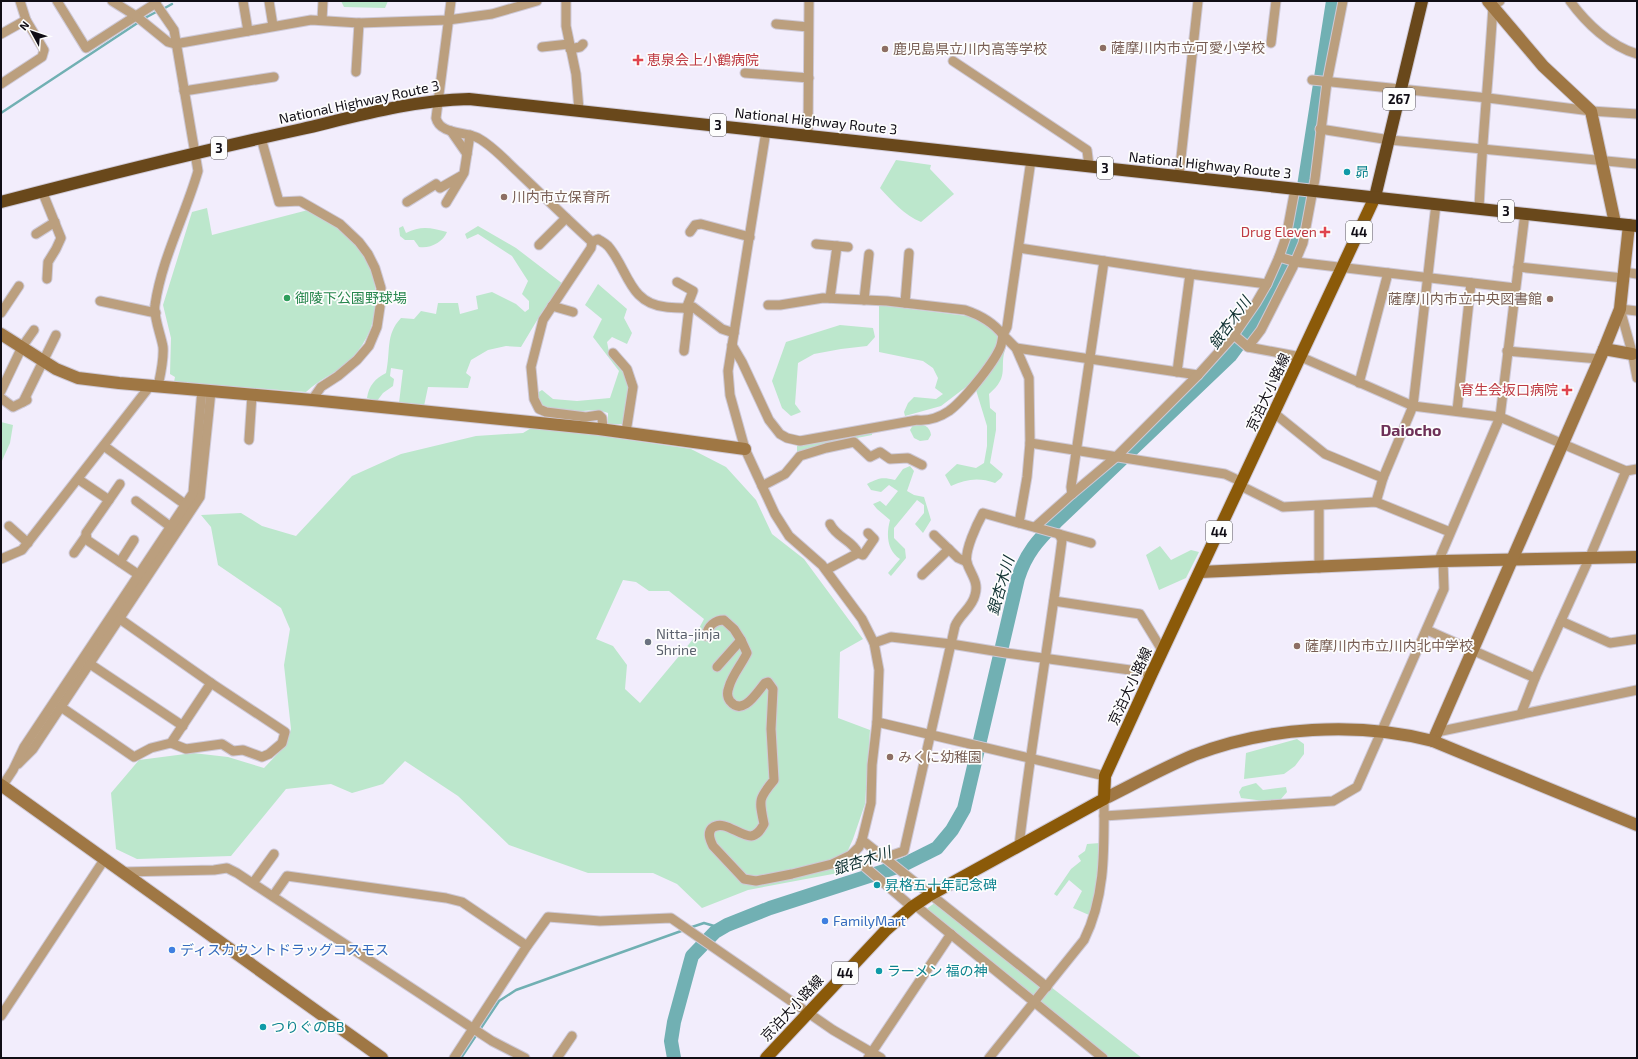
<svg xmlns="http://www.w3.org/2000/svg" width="1638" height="1059" viewBox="0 0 1638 1059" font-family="'Exo 2','Noto Sans JP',sans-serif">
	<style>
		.green { fill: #bce7cc; fill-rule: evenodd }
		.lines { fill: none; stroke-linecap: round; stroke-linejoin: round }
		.stream { stroke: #71b0b3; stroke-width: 2.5 }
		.river { stroke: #71b0b3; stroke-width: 14 }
		.street-casing { stroke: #cec9d7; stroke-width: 11 }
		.secondary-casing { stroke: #cec9d7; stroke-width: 14 }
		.primary-casing { stroke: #cec9d7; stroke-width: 14 }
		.highway-casing { stroke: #cec9d7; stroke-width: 14 }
		.street { stroke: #bb9f7e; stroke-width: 9 }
		.secondary { stroke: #9f7744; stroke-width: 12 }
		.primary { stroke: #8b5a09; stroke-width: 12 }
		.highway { stroke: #69481b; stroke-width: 12 }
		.education-dot { fill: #8d6e63; stroke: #fdfdfd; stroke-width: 1.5 }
		.health-dot { fill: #e0444e; stroke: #fdfdfd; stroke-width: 1.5 }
		.culture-dot { fill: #0f9aa8; stroke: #fdfdfd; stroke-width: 1.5 }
		.leisure-dot { fill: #2e9e5b; stroke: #fdfdfd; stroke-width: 1.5 }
		.worship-dot { fill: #6b7280; stroke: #fdfdfd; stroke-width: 1.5 }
		.shop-dot { fill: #3f7fe0; stroke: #fdfdfd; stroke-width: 1.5 }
		.labels { text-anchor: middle; stroke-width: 3.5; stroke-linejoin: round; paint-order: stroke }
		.shield { fill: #fdfdfd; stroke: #58565b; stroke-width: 1 }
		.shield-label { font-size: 13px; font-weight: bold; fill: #110e16 }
		.education-label { font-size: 14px; fill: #785e54; stroke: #fdfdfd; text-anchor: start }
		.health-label { font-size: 14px; fill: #be3a42; stroke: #fdfdfd; text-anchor: end }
		.street-label { font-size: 14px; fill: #110e16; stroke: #fdfdfd }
		.culture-label { font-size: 14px; fill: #0d838f; stroke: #fdfdfd; text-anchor: start }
		.leisure-label { font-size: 14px; fill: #27864d; stroke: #fdfdfd; text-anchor: start }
		.worship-label { font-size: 14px; fill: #5b616d; stroke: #fdfdfd; text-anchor: start }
		.shop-label { font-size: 14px; fill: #366cbe; stroke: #fdfdfd; text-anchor: start }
		.water-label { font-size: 15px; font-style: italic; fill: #103132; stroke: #fdfdfd }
		.quarter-label { font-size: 16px; font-weight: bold; fill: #6e3158; stroke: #fdfdfd }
	</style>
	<rect width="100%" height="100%" fill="#f2edfc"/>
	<g class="green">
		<polygon points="341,1 388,1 385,8 344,7"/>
		<path d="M896 160 931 165 930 169 954 194 921 222C905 216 891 200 880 188Z"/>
		<path d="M207 208 212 235 308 210C325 220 344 229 357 245 384 278 382 327 352 358 338 373 320 378 306 392L174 382 175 377 170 374 171 338 163 305 192 212Z"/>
		<path d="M403 226 406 233C421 225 432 228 447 232 443 242 430 249 419 247L414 240H405L400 236 399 228Z"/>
		<path d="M478 226 516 248 563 284 542 312 521 347 506 346 488 350 471 360 466 373 471 377 468 388 428 387 424 406 399 403 403 370 391 368 390 376 394 379 393 386 383 393 377 401 367 398C369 385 375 379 386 373 391 351 385 335 401 318L414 319 421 311 436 314 438 303H458L460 314 478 309 476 296 492 292 516 304 525 312 529 309V301L522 294 528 281 512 256 478 234 467 239 465 234Z"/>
		<path d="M598 284 627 309 624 318 632 333 627 344 612 337 607 342 609 352 622 369 630 388 623 424H608V413C596 408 586 411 573 412 564 412 554 409 545 408L539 402 537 393 542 390 553 399 577 401 610 398 619 371 593 337 602 319 585 305Z"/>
		<path d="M879 305 975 317 997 331 1006 347C998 368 1011 375 989 394L990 408 996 413V430L990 463 1003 474 1001 478 995 483C979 477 966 479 951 486L945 475 957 464 976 468 984 463 987 446V426L976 390 966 387 941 406 905 416 904 412 908 403 914 397 936 399 943 394 935 388 938 378 933 368 923 361 879 352Z"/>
		<polygon points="840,325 873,328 875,337 867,346 841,349 814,354 798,363 795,404 801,412 791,416 782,408 772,381 786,342"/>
		<polygon points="1,422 13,425 10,443 1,463"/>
		<path d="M541 422 609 437 691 449 726 467 756 500 772 534 804 559 863 639 840 652 838 718 870 730 865 804 853 839 838 873 748 890 702 908 677 884 653 873H588L509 845 458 796 405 761 383 784 352 793 331 784 286 789 231 856 137 859 116 849 111 793 139 760 193 753 228 757 264 768 286 745 291 729 284 665 290 629 281 608 218 565 211 527 201 515 241 513 262 526 296 536 352 476 401 454 476 436 523 433ZM623 580 636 582 649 591H669L704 619 694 638 640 703 625 689 627 665 613 646 596 639Z"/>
		<path d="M919 424C926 425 930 428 931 435L928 440 920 441 914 438 910 430 913 425Z"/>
		<polygon points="872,432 872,435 842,441 797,454 797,446"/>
		<path d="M910 466 914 471 907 491 914 495 924 497 931 520 923 533 915 524 924 513V505L917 500 894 528V538L905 549 906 558 891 576 888 573 900 559C887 550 886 535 890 520L877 509 873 504 880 501 886 506 898 491 889 485 881 492 871 490 867 484C879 478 882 477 895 480L903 469Z"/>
		<polygon points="1160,546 1171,560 1191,550 1199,552 1186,578 1159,590 1146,555"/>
		<polygon points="1297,739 1304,744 1304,754 1295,766 1284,774 1244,779 1246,753"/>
		<polygon points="1256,783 1263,790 1286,787 1287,792 1281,799 1264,801 1241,798 1239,792 1242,787"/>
		<polygon points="1100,843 1095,895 1089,915 1073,908 1082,891 1069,880 1057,896 1054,894 1071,869 1081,861 1078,856 1085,851 1087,844"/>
		<polygon points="936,902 1041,987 1035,995 1031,996 925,910"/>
		<polygon points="1051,987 1142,1058 1107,1058 1040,1001"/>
	</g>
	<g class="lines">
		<g class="stream">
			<polyline points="163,9 172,4"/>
			<polyline points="143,19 158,11"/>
			<polyline points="1,113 139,22"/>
			<polyline points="689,928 704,923 721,928 727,925"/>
			<polyline points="461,1058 499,1001 516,990 684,930"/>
		</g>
		<path class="river" d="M674 1058 671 1041 674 1022 692 956 715 932 727 925 770 908 903 865 937 848 952 830 964 809 1018 578C1026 553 1038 540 1056 522L1230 356 1261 314 1271 296 1292 247 1302 199 1333 1"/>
		<g class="street-casing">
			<g id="street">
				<polyline points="57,1 86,48 156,3"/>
				<polyline points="112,1 136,16 168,42 175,44 311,20 359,23 448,20 492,14 537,1"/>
				<path d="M154 1 174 30 198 171C185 216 162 258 155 305 153 316 161 335 163 347 164 360 161 372 158 386"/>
				<polyline points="243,1 248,31"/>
				<polyline points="269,1 273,26"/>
				<path d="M451 1 436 118C440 135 466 131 478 138 493 146 506 161 518 172 542 195 567 219 592 242L591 248 543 320 531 367 534 399 539 409 546 412 586 417 599 415 602 418 603 429"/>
				<polyline points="566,1 566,26 576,74 579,110"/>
				<path d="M1570 1C1586 23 1610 46 1637 54"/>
				<polyline points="322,20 323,1"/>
				<polyline points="776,24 808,27"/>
				<polyline points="1,34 26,20"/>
				<polyline points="1271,43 1276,1"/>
				<polyline points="542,47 569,44"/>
				<polyline points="570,49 580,47 583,44"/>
				<polyline points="953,61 1087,150 1089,166"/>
				<polyline points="356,72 359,23"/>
				<polyline points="745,73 809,78"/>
				<polyline points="1312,80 1488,98 1591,111 1637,114"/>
				<polyline points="1,84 42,57 44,50 26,20 20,1"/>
				<polyline points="184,91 274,77"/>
				<polyline points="1320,129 1390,140 1637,164"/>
				<polyline points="451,131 467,154"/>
				<polyline points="808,136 809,1"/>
				<polyline points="261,138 279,202 300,201 340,224 359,242 368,254 375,268 381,288 380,307 377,327 369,346 357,360 338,376 321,387 312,400"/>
				<polyline points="1179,176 1198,1"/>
				<polyline points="42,191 61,238 56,249 48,262 47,279"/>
				<polyline points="407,202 436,184 440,188 461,176"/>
				<polyline points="446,203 464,173 470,135"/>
				<path d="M1479 209C1482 141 1489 74 1493 6L1500 1"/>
				<polyline points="690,232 695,225 701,224 750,237"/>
				<polyline points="36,234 55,222"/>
				<path d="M592 242 598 239C601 241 605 243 608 246 628 269 629 304 666 307 676 308 684 309 693 307L722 329 734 333"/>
				<polyline points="816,244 837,246"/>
				<polyline points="539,245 566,218"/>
				<polyline points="1019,248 1190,274 1267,284"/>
				<polyline points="1279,257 1296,262 1515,288"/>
				<polyline points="1518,267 1623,278"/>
				<polyline points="1624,272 1637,274"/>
				<polyline points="677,282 693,291 686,309"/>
				<polyline points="830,298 837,246 848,247"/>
				<polyline points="864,300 869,254"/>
				<polyline points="100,301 156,313"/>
				<polyline points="905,303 909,253"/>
				<polyline points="552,306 573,312"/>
				<polyline points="1637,311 1620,309 1632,352 1637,378"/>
				<polyline points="1,313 19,286"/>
				<polyline points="1234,335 1248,347 1301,357 1413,406 1500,417 1626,471 1637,469"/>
				<path d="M732 345 742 362 769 420 780 434 787 438 800 441 917 420C928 421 940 417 949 411 964 400 993 364 1000 348 1002 344 1002 339 1003 335 993 322 980 315 965 310L887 301 823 298 780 305H768"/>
				<polyline points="1248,347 1261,330 1293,267 1303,243 1315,179 1327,82 1343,1"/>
				<polyline points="1016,348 1198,375"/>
				<polyline points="684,351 689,308"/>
				<polyline points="1507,351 1599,359"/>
				<polyline points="613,353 627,369 633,387 626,432"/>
				<polyline points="1177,372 1190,274"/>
				<polyline points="1359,383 1388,273"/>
				<polyline points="1,391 22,347 34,330"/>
				<polyline points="1,398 13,407 27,400"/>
				<polyline points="23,402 56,335"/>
				<polyline points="1457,411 1471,283"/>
				<polyline points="1274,413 1325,454 1383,478"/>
				<polyline points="249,440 252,395"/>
				<polyline points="1030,443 1225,474 1242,482"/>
				<polyline points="104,446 186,505"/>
				<polyline points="78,479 109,500 86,533 87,540 139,575"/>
				<polyline points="762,486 785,474 800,456 826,448 854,442 870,457 880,452 890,459 908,458 922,465"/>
				<polyline points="1241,486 1283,507 1376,502 1450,532"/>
				<polyline points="1072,494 1071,487 1104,261"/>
				<polyline points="109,500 120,484"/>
				<polyline points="136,501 171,527"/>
				<polyline points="1376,502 1383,478 1413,406 1436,204"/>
				<polyline points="1319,506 1319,568"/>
				<polyline points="1019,523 1027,477 1030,443 1029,378 1016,348 1003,335 1007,327 1031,160"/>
				<path d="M830 524C837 538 852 540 858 553"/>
				<polyline points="9,526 28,543"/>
				<polyline points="1035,527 1072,494 1116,457 1198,375 1234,335 1256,303 1267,284 1279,257 1286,237 1295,189"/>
				<polyline points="934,535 958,558 967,562"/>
				<polyline points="74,553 86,536"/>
				<polyline points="1,559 22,550 150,386"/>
				<polyline points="120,562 134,540"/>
				<polyline points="1438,562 1500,417 1525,213"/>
				<polyline points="826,570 858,553 863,555 874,539 868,533"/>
				<polyline points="922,575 949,549"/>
				<polyline points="1054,601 1140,614 1162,650"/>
				<polyline points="1561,621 1610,643 1637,639"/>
				<polyline points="1427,630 1535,678"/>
				<path d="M706 636C708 626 715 620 724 620L734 629 741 640"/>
				<polyline points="874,643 891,637 951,644 1006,653 1152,673"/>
				<polyline points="90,664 183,726"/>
				<path d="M717 667 741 640 747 653C742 664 732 675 729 687 727 692 727 697 730 701 743 717 757 692 765 683L768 682 773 689 771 729 774 780C758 799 759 800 764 824 761 829 758 835 751 836 739 836 724 819 712 828 707 833 710 840 713 846L744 879 756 881 792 874 832 864 851 855 859 847 862 840 871 803 872 765 877 722 879 670 874 643 862 619 822 565 789 536 775 514 745 449 730 395 728 371 766 131"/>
				<polyline points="61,707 134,757 151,748 171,743 211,683 120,619"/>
				<polyline points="1521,714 1535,678 1589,559 1626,471"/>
				<polyline points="877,722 1105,776"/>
				<polyline points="1437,732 1637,690"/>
				<polyline points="171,743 186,749 222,744 233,751 243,750 262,757 269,754 282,743 285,732 211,683"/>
				<polyline points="18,764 33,749 200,497 211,391"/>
				<polyline points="1,788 13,770 24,747 193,493 202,390"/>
				<polyline points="1104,816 1333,801 1357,787 1444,589 1443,561"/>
				<polyline points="862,840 1047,987"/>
				<path d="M1019 846C1031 743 1049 642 1062 540L1059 534"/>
				<polyline points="851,855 912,907"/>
				<path d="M884 858 904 851 955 626C960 614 972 608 975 595 979 582 971 575 967 563 964 551 977 524 983 513L1091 543"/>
				<polyline points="121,872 214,870 227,868 237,873 492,1041 525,1058"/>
				<polyline points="253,883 274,854"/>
				<polyline points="273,896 287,876 446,898 462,902 527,946"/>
				<polyline points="915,905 1103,1058"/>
				<polyline points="1,1016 104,860"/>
				<polyline points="454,1058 527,946 548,917 600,921 671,918 833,1030 881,1058"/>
				<polyline points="557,1058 572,1036"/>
				<polyline points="868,1058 951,934"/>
				<path d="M989 1058 1084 940C1106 896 1104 848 1104 799"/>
			</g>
		</g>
		<g class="secondary-casing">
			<g id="secondary">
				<polyline points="1488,1 1543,66 1591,111 1615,223"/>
				<polyline points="1,334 56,369 78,378 119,383 312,400 599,429 745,449"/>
				<polyline points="1604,349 1632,354"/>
				<polyline points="1200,572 1443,561 1637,557"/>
				<polyline points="1433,741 1604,349 1620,309 1629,225"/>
				<polyline points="1,785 382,1058"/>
				<path d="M1104 799C1134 784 1163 768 1194 755 1267 727 1357 721 1433 741L1637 825"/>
			</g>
		</g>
		<g class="primary-casing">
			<polyline id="primary" points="766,1058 886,930 912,907 930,895 1104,799 1105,776 1152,673 1375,197"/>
		</g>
		<g class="highway-casing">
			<g id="highway">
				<polyline points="1375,197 1422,1"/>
				<path d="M1 202C101 176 201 151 302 129 357 116 413 100 469 99L1637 226"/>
			</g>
		</g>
		<use href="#street" class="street"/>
		<use href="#secondary" class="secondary"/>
		<use href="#primary" class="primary"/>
		<use href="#highway" class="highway"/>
	</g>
	<g class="education-dot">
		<circle cx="1103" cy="48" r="4"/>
		<circle cx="885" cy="49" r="4"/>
		<circle cx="504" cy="197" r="4"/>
		<circle cx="1550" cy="299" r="4"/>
		<circle cx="1297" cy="646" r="4"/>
		<circle cx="890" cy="757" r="4"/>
	</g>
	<g class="health-dot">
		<path d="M636 54h4v4h4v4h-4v4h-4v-4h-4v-4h4z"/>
		<path d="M1323 226h4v4h4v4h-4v4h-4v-4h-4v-4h4z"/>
		<path d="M1565 384h4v4h4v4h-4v4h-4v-4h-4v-4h4z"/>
	</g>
	<g class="culture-dot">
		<circle cx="1347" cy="172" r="4"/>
		<circle cx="877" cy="885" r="4"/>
		<circle cx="879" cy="971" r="4"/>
		<circle cx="263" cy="1027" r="4"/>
	</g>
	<circle class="leisure-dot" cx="287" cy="298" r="4"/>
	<circle class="worship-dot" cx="648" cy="642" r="4"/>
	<g class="shop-dot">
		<circle cx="825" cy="921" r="4"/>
		<circle cx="172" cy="950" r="4"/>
	</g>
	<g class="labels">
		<g class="shield">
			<rect x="1383" y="88" width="32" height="22" rx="3"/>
			<rect x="710" y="114" width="16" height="22" rx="3"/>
			<rect x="211" y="137" width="16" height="22" rx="3"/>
			<rect x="1097" y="157" width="16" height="22" rx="3"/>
			<rect x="1498" y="200" width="16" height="22" rx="3"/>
			<rect x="1346" y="221" width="26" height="22" rx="3"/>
			<rect x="1206" y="521" width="26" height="22" rx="3"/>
			<rect x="832" y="962" width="26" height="22" rx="3"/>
		</g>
		<g class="shield-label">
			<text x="1399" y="104">267</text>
			<text x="718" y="130">3</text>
			<text x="219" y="153">3</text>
			<text x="1105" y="173">3</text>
			<text x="1506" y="216">3</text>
			<text x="1359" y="237">44</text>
			<text x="1219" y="537">44</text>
			<text x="845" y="978">44</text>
		</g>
		<g class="education-label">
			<text x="1111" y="53">薩摩川内市立可愛小学校</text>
			<text x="893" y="54">鹿児島県立川内高等学校</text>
			<text x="512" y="202">川内市立保育所</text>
			<text x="1542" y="304" text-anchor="end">薩摩川内市立中央図書館</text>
			<text x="1305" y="651">薩摩川内市立川内北中学校</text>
			<text x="898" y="762">みくに幼稚園</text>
		</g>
		<g class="health-label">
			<text x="647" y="65" text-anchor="start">恵泉会上小鶴病院</text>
			<text x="1317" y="237">Drug Eleven</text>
			<text x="1558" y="395">育生会坂口病院</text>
		</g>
		<g class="street-label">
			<text transform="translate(359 102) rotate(-12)" y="5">National Highway Route 3</text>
			<text transform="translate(816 121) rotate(6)" y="5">National Highway Route 3</text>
			<text transform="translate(1210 165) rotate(6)" y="5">National Highway Route 3</text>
			<text transform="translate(1268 392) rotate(-65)" y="5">京泊大小路線</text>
			<text transform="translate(1130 686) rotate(-65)" y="5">京泊大小路線</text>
			<text transform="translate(792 1008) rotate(-47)" y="5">京泊大小路線</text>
		</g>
		<g class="culture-label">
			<text x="1355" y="177">昴</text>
			<text x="885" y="890">昇格五十年記念碑</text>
			<text x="887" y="976">ラーメン 福の神</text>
			<text x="271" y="1032">つりぐのBB</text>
		</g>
		<g class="leisure-label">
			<text x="295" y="303">御陵下公園野球場</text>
		</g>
		<g class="worship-label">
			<text x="656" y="639">Nitta-jinja<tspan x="656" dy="16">Shrine</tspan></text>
		</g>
		<g class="shop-label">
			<text x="833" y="926">FamilyMart</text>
			<text x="180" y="955">ディスカウントドラッグコスモス</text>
		</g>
		<g class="water-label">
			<text transform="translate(1230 323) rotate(-54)" y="5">銀杏木川</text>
			<text transform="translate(1001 586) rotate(-74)" y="5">銀杏木川</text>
			<text transform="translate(862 861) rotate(-18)" y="5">銀杏木川</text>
		</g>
		<g class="quarter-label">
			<text x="1411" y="436">Daiocho</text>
		</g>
	</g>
	<rect width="1638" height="1059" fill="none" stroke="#110e16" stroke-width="4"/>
	<g transform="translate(32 32) rotate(310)" stroke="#fdfdfd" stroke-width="3" paint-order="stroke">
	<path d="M0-3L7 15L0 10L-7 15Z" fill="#110e16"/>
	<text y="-6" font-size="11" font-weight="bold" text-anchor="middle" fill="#110e16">N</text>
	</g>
</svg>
